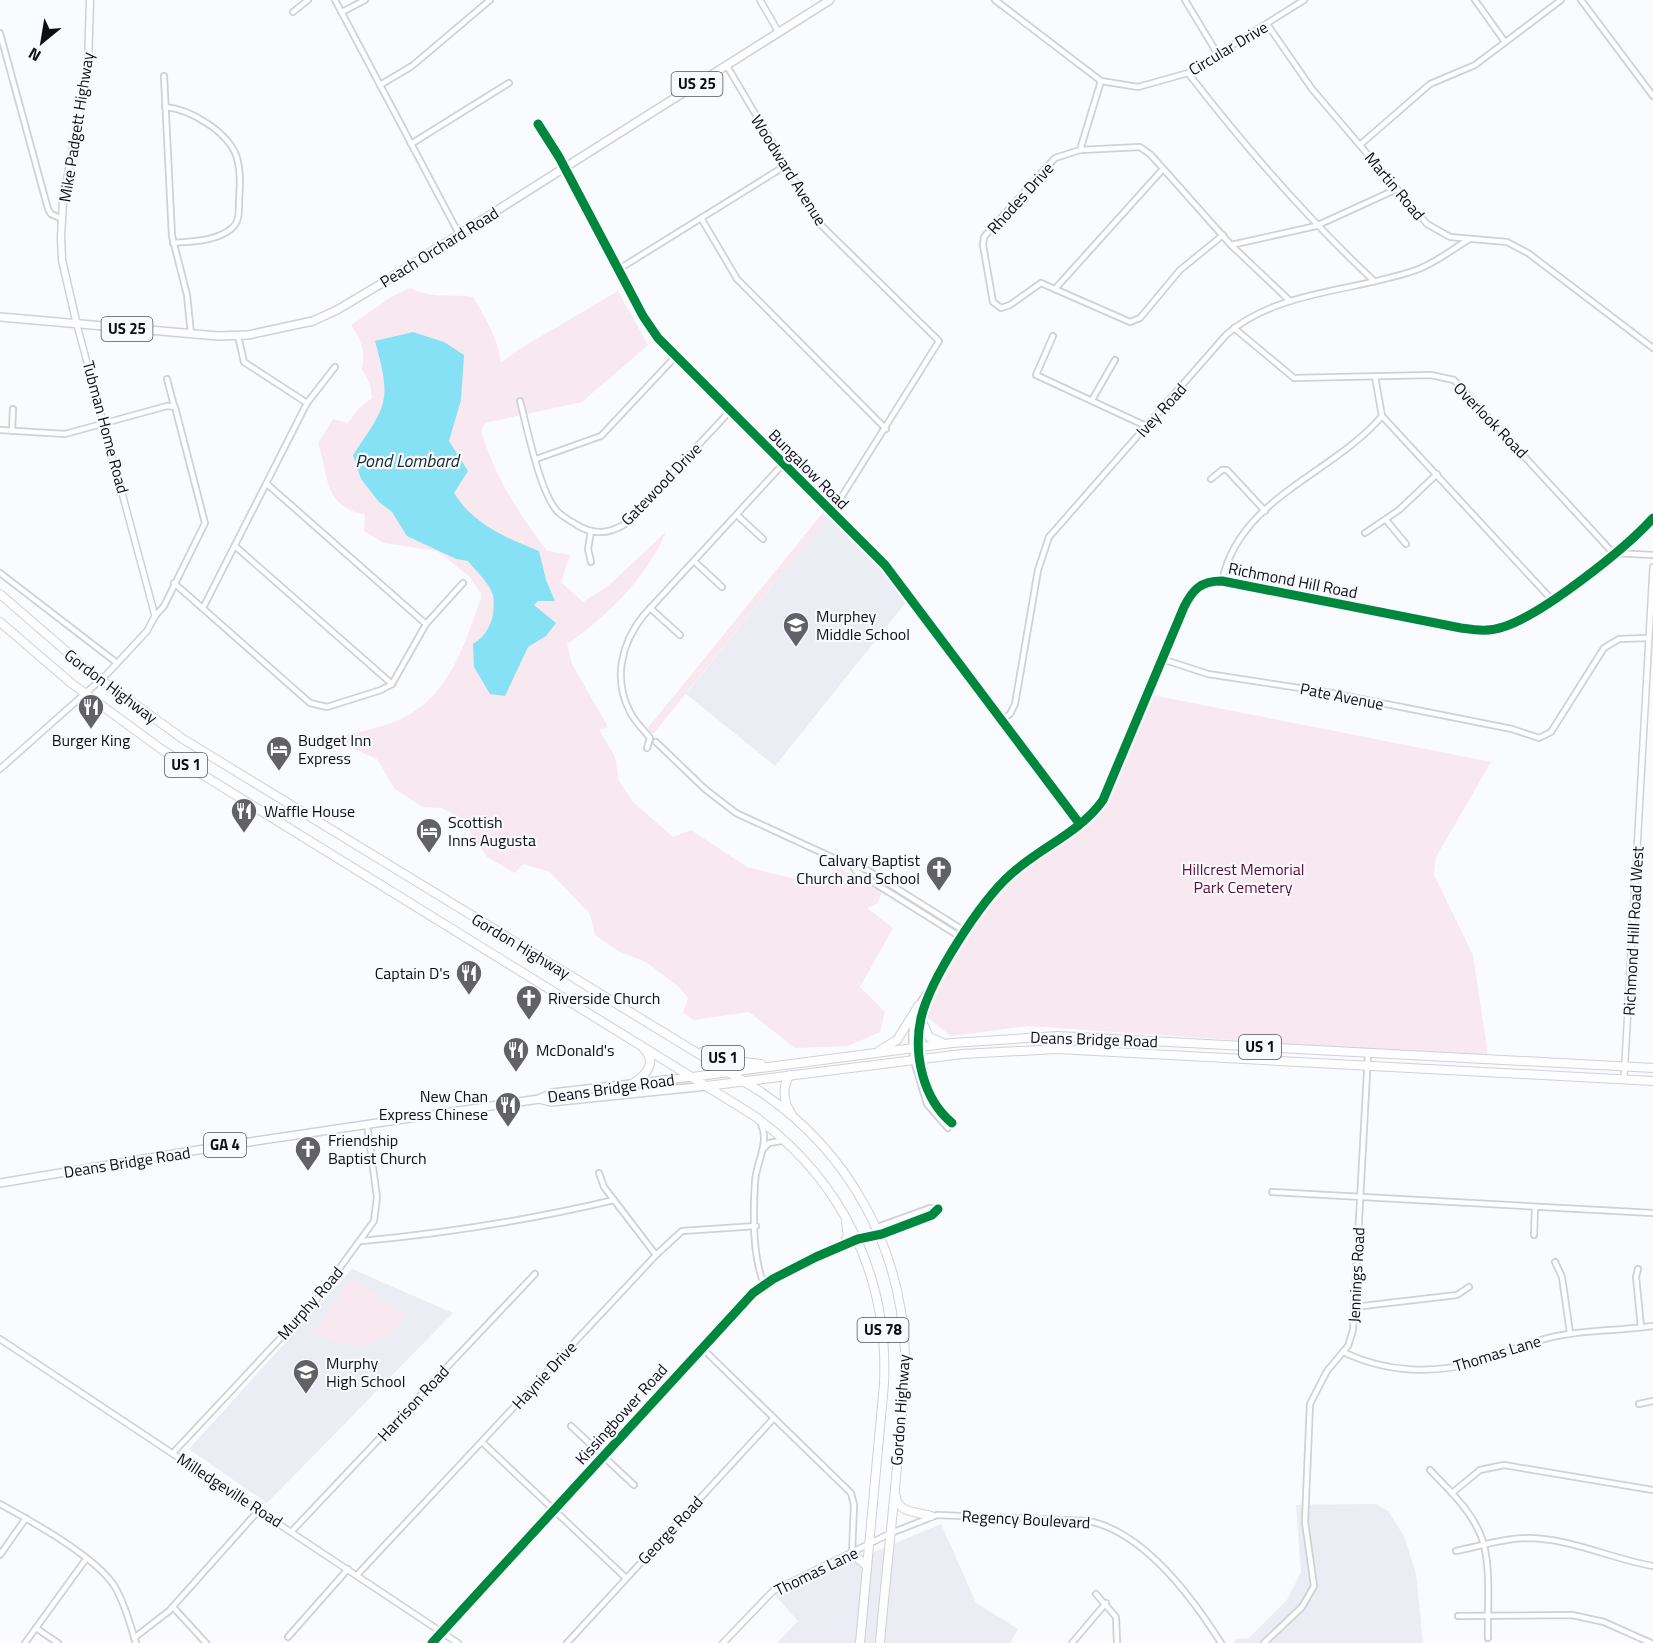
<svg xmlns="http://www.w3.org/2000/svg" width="1653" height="1643" viewBox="0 0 1653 1643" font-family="'Titillium Web',sans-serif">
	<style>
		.built { fill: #ebecf4 }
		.green { fill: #f8e8f0 }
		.water { fill: #86e1f5 }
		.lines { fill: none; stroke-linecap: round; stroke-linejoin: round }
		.minor-casing { stroke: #d0d1d6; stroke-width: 8 }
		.tertiary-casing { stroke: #d0d1d6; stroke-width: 8 }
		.secondary-casing { stroke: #d0d1d6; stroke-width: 9 }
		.primary-casing { stroke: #d0d1d6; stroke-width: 10 }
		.trunk-casing { stroke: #d0d1d6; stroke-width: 10 }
		.minor { stroke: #fefeff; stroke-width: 4.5 }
		.tertiary { stroke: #fefeff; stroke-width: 5 }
		.secondary { stroke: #fefeff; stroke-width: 6 }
		.primary { stroke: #fefeff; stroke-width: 7 }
		.trunk { stroke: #fefeff; stroke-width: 8 }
		.cycleway-casing { stroke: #f9faff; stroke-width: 13 }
		.cycleway { stroke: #00873e; stroke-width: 9 }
		.labels { text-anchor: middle; stroke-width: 4.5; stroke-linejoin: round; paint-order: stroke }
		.shield { fill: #f9faff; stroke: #54555c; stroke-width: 1.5 }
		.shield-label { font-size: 15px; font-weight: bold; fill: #0e0e16 }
		.street-label { font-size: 16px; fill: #0e0e16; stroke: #f9faff }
		.poi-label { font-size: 16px; fill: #0e0e16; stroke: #f9faff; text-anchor: start }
		.park-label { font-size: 16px; fill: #5e0e39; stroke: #f9faff }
		.water-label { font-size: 18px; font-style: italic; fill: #172d32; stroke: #f9faff }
	</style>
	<rect width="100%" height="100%" fill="#fafbfe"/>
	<g class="built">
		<polygon points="829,516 884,572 906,602 775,766 686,694"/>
		<polygon points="352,1269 453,1313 267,1503 189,1449"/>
		<polygon points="1376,1504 1388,1511 1404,1536 1416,1574 1423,1643 1235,1643 1235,1639 1249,1638 1287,1600 1301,1572 1296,1505"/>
		<polygon points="941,1524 976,1603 1018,1629 1010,1643 777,1643 798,1621 774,1594"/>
	</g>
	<g class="green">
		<path d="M410 288C437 300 446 293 473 297 486 319 498 338 501 363L518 350 618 291 648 345 582 402 485 423 481 431C497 481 516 509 547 551L570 555 561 582 583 602 608 586 666 532C647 577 607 617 567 644L572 664 608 727 599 730 615 757 619 781 633 802 673 837 691 830 747 867 815 884 838 868 868 881 882 891 878 903 867 908 893 928 860 987 885 1012 880 1032 848 1046 795 1048 749 1012 694 1020 683 1013 688 998 679 987 646 962 618 951 595 935 590 914 550 872 523 864 515 873 487 857 462 819 442 808 422 807 395 789 377 759 332 739C356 732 385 728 407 716 452 691 466 640 482 595L469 576 437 551 384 543 364 531 365 515C322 505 330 478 318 443L333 419 348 423 358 409 372 398 370 384 362 369C366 352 361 339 351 325L391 297Z"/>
		<polygon points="825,510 830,515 653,734 647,729"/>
		<polygon points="1152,695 1491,762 1436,857 1434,875 1473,955 1488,1055 1303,1045 1028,1026 951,1036 922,1013 974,919 1012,873 1094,812 1112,780"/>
		<path d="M356 1280 405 1316C384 1350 345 1353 315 1331L349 1282Z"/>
	</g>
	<path class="water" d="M413 332 444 342 464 355 461 400 449 441 468 471 454 493C473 524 506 538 539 551L546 580 555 601H538L534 605 556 623 546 636 528 647 505 696 490 694 474 667 473 644C490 634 496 615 493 595 490 584 475 570 468 561L456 559 407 536 392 512 379 502 361 479 353 455C387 404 392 403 375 341Z"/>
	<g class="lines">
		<g class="minor-casing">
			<g id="minor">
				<polyline points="335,0 459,234"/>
				<polyline points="995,0 1101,81 1138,87 1188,73 1304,0"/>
				<polyline points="1185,0 1217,53"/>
				<polyline points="1475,0 1505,42"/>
				<polyline points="1581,0 1653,96"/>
				<polyline points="293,12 308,0"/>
				<polyline points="342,12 365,0"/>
				<polyline points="1267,24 1312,89 1427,224 1450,237 1507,242 1528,253 1653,348"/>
				<polyline points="0,33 48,209 51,214 62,219"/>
				<polyline points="727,66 821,225 939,341 832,512"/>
				<path d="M1188 73C1246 148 1305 216 1374 281"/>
				<polyline points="164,76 172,236 187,295 191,334"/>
				<polyline points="1101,81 1080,150 1055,158 984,237 983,245 993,302 1001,308 1010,305 1041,283 1130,322 1140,318 1180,270 1223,235"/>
				<polyline points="380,85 412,66 490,0"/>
				<path d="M165 107C190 109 229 132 237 158 241 172 240 186 239 200 239 210 240 222 231 229 214 242 193 241 173 243"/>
				<polyline points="538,124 564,168"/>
				<polyline points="411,144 509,83"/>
				<polyline points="1361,144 1430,84 1475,65 1561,0"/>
				<polyline points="1080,150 1140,147 1151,155 1231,245 1290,301"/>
				<polyline points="701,218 737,279 886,429"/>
				<polyline points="1231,245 1316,226 1397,189"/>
				<polyline points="619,269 785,166"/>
				<polyline points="1055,289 1163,169"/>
				<polyline points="1234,328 1294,378 1431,375 1454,380 1613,553 1653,555"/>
				<polyline points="238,336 244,362 307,403"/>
				<polyline points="1053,336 1036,375 1146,426"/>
				<polyline points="1375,377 1382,416 1552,600"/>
				<polyline points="167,379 174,406"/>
				<polyline points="1092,400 1115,360"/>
				<path d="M520 401C527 427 540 494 558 512 563 517 571 521 577 525 593 535 609 534 625 524L730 411"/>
				<polyline points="0,430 65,434 167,406 175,407 205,523 164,606 155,616"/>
				<polyline points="12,431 13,409"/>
				<polyline points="536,459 601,436 675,357"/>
				<polyline points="1211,479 1222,470 1227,470 1265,511"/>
				<polyline points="267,484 426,624"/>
				<polyline points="737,515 763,539"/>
				<polyline points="1386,520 1406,544"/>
				<polyline points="1365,533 1399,510 1437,474"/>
				<polyline points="235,546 392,684"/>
				<polyline points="694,561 722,587"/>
				<polyline points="591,562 588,549 591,531"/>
				<polyline points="0,573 117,663"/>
				<path d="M1222 581C1240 497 1332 475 1382 416"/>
				<polyline points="174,583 310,703 327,707 381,690 392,684 426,624 463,583"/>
				<polyline points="203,608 307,403 335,367"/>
				<polyline points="650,608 680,635"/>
				<polyline points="1162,659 1208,674 1326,692 1512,729 1539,738 1551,732 1604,648 1619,639 1649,638"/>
				<path d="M1002 720 1010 714 1015 704 1038 570 1049 537 1226 335C1277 290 1354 292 1416 270 1434 264 1451 250 1468 240"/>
				<polyline points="656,742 705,789 736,813 838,860 867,870 966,932"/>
				<path d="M647 748 650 738C643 729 635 722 630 712 613 679 621 644 643 616L783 464"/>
				<polyline points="853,867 857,872 962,938"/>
				<polyline points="921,1060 934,1106 952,1123"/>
				<polyline points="914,1061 927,1104 948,1128"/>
				<path d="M761 1124C770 1142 756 1163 755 1182 753 1213 752 1256 764 1284"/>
				<polyline points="763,1149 769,1143 781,1141"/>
				<polyline points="599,1173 604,1187 656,1255"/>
				<polyline points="1272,1192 1653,1213"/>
				<polyline points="877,1227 930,1208 938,1209"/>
				<polyline points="879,1235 932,1215 938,1209"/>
				<polyline points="1534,1235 1535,1207"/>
				<path d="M362 1241C447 1233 530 1220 614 1200"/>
				<polyline points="1555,1262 1562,1277 1570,1333"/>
				<polyline points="1638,1269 1636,1277 1641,1327"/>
				<polyline points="1354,1307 1457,1295 1469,1287"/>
				<polyline points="702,1348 851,1493 854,1505 852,1553"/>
				<path d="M1343 1352C1387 1373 1437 1375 1483 1360 1507 1352 1531 1341 1557 1336 1589 1329 1621 1331 1653 1326"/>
				<polyline points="1639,1404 1653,1401"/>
				<polyline points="571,1426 634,1485"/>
				<polyline points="482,1442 626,1578"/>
				<polyline points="173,1453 317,1299 374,1221 377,1197 367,1124"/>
				<path d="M1430 1470C1448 1489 1471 1510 1481 1536 1492 1563 1487 1608 1488 1638"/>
				<polyline points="1452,1493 1480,1470 1504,1465 1653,1490"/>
				<path d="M0 1504C31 1521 97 1557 115 1587 125 1604 130 1624 136 1643"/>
				<polyline points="292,1531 535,1274"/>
				<path d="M891 1533 937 1515 1089 1521C1145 1533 1192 1597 1221 1643"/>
				<path d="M1456 1551C1480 1546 1505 1538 1530 1538 1572 1539 1612 1559 1653 1566"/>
				<polyline points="0,1555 26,1518"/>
				<polyline points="357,1575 656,1255 682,1231 756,1226"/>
				<polyline points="1096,1594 1116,1617 1117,1643"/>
				<polyline points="173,1607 206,1643"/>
				<polyline points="1458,1616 1572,1615 1604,1622 1651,1643"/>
				<polyline points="36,1628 58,1643"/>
				<polyline points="288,1637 348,1569"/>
				<polyline points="134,1638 169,1611 259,1510"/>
				<polyline points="25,1643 86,1559"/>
				<polyline points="567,1643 774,1418"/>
				<polyline points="1072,1643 1106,1603"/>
				<polyline points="1264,1643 1302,1607 1314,1586 1305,1522 1310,1404 1327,1371 1348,1346 1353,1330 1368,1054"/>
			</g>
		</g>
		<g class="tertiary-casing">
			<g id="tertiary">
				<polyline points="760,0 779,33"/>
				<polyline points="564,168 643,316 658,338 885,565 1079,823"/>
				<polyline points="0,769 107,674 147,631 155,616 77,325"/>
				<path d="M921 1060C919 1046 918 1033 921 1019 929 980 983 897 1014 872 1042 848 1082 831 1103 800L1184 607C1195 586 1206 578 1230 582L1461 628C1476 630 1489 632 1503 627 1542 615 1625 549 1653 518"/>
				<path d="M914 1061C909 1033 912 1006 933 986"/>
				<polyline points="1624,1079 1653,567"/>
				<polyline points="0,1339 458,1643"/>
				<path d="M432 1643 753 1293C787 1265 836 1244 879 1235"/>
				<polyline points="723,1643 773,1591 891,1533"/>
			</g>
		</g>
		<g class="secondary-casing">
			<polyline id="secondary" points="77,325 62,260 61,237 63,202 88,66 90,0"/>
		</g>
		<g class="primary-casing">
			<g id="primary">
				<polyline points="0,317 218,336 248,335 313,321 337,310 379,285 830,0"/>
				<polyline points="539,1099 551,1102 707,1086"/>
				<polyline points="0,1183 222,1146 539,1099 552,1093 692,1077"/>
			</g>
		</g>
		<g class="trunk-casing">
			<g id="trunk">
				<path d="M0 594 89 671 183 739 761 1092C849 1152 901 1246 905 1353 906 1390 900 1429 897 1466 892 1525 885 1584 880 1643"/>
				<path d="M0 622 71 683 161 749 753 1115C841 1178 889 1275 884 1384L860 1643"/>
				<polyline points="921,1019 929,1037 941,1042"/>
				<polyline points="880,1050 897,1040 919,1005"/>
				<polyline points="703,1051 736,1061 761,1064"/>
				<path d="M790 1075C782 1086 783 1102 791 1113"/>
				<polyline points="692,1077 952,1043 1058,1036 1653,1068"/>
				<path d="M632 1084C645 1076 658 1063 644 1049"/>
				<polyline points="707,1086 962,1054 1058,1049 1653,1081"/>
				<polyline points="842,1246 848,1236 846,1223"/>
				<path d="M896 1497C898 1513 918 1512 931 1516"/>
				<polyline points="852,1553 867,1566"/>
			</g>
		</g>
		<use href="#minor" class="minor"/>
		<use href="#tertiary" class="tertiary"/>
		<use href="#secondary" class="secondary"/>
		<use href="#primary" class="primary"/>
		<use href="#trunk" class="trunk"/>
		<g class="cycleway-casing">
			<g id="cycleway">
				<polyline points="538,124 559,157 643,316 658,338 885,565 1079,823"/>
				<path d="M952 1123C923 1099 913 1054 921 1018 930 979 981 901 1010 875 1039 848 1081 832 1103 800L1184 607C1193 589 1201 581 1222 581L1461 628C1476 630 1489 632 1503 627 1542 615 1625 549 1653 518"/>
				<polyline points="432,1643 753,1293 773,1279 816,1257 858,1239 882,1234 932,1215 938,1209"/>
			</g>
		</g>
		<use href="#cycleway" class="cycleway"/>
	</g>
	<defs>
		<g id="school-pin" transform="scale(1.35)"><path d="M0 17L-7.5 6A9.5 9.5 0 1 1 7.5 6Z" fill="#616167" stroke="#f9faff"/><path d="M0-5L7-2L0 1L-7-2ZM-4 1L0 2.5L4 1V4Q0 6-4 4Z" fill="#fff"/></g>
		<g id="restaurant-pin" transform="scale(1.35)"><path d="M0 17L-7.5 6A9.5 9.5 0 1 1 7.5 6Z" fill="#616167" stroke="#f9faff"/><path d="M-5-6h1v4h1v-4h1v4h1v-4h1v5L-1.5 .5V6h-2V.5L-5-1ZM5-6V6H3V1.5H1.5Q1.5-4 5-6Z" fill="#fff"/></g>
		<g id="hotel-pin" transform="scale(1.35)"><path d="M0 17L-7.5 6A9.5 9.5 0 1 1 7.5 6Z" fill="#616167" stroke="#f9faff"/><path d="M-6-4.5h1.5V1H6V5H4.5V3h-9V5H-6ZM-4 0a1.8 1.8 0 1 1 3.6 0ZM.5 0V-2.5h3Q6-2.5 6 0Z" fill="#fff"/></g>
		<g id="church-pin" transform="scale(1.35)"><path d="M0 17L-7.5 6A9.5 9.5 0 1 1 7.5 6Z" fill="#616167" stroke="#f9faff"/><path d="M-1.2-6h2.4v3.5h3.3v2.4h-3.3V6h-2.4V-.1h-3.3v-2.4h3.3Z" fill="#fff"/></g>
	</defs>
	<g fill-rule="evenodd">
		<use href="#school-pin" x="796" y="625"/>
		<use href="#restaurant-pin" x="91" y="707"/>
		<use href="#hotel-pin" x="279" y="749"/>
		<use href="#restaurant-pin" x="244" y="811"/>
		<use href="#hotel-pin" x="429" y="831"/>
		<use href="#church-pin" x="939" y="869"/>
		<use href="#restaurant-pin" x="469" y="973"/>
		<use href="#church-pin" x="529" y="998"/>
		<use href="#restaurant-pin" x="516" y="1050"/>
		<use href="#restaurant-pin" x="508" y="1105"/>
		<use href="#church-pin" x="308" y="1149"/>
		<use href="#school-pin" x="306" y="1372"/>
	</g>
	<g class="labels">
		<g class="shield">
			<rect x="671.5" y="72" width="51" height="24" rx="4.5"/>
			<rect x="101.5" y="317" width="51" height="24" rx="4.5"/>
			<rect x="165" y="753" width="42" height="24" rx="4.5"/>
			<rect x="1239" y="1035" width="42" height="24" rx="4.5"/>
			<rect x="702" y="1046" width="42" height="24" rx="4.5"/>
			<rect x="204" y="1133" width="42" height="24" rx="4.5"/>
			<rect x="857.5" y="1318" width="51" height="24" rx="4.5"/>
		</g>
		<g class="shield-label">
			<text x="697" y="89">US 25</text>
			<text x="127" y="334">US 25</text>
			<text x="186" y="770">US 1</text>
			<text x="1260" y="1052">US 1</text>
			<text x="723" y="1063">US 1</text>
			<text x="225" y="1150">GA 4</text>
			<text x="883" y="1335">US 78</text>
		</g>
		<g class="street-label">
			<text transform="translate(1228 48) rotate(-31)" y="6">Circular Drive</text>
			<text transform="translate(76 127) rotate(-81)" y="6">Mike Padgett Highway</text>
			<text transform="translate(789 170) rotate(58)" y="6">Woodward Avenue</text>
			<text transform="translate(1395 186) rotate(50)" y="6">Martin Road</text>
			<text transform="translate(1020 198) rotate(-48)" y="6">Rhodes Drive</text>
			<text transform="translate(439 247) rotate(-32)" y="6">Peach Orchard Road</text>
			<text transform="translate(1161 410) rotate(-48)" y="6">Ivey Road</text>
			<text transform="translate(1491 420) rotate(46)" y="6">Overlook Road</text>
			<text transform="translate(106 427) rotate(75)" y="6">Tubman Home Road</text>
			<text transform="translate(809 469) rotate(45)" y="6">Bungalow Road</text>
			<text transform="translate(661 484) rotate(-46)" y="6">Gatewood Drive</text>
			<text transform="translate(1293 580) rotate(11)" y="6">Richmond Hill Road</text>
			<text transform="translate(111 686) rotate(37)" y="6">Gordon Highway</text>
			<text transform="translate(1342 696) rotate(11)" y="6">Pate Avenue</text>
			<text transform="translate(1633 931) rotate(-87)" y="6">Richmond Hill Road West</text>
			<text transform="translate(521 946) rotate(31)" y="6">Gordon Highway</text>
			<text transform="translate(1094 1039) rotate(2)" y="6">Deans Bridge Road</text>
			<text transform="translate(611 1088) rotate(-8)" y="6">Deans Bridge Road</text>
			<text transform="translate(127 1162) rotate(-9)" y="6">Deans Bridge Road</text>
			<text transform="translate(1356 1275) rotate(-87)" y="6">Jennings Road</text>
			<text transform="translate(310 1303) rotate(-49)" y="6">Murphy Road</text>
			<text transform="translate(1497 1353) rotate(-17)" y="6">Thomas Lane</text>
			<text transform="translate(544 1375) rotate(-47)" y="6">Haynie Drive</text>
			<text transform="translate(413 1403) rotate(-47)" y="6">Harrison Road</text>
			<text transform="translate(900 1410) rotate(-86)" y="6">Gordon Highway</text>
			<text transform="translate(621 1414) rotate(-48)" y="6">Kissingbower Road</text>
			<text transform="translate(230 1490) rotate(33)" y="6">Milledgeville Road</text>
			<text transform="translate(1026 1519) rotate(3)" y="6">Regency Boulevard</text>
			<text transform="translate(670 1530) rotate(-47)" y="6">George Road</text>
			<text transform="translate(816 1571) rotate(-26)" y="6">Thomas Lane</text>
		</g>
		<g class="poi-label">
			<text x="816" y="622">Murphey<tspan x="816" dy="18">Middle School</tspan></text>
			<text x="91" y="746" text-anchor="middle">Burger King</text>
			<text x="298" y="746">Budget Inn<tspan x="298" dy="18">Express</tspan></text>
			<text x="264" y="817">Waffle House</text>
			<text x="448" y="828">Scottish<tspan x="448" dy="18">Inns Augusta</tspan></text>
			<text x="920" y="866" text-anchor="end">Calvary Baptist<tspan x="920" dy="18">Church and School</tspan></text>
			<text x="450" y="979" text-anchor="end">Captain D's</text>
			<text x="548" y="1004">Riverside Church</text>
			<text x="536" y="1056">McDonald's</text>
			<text x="488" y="1102" text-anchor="end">New Chan<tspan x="488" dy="18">Express Chinese</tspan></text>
			<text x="328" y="1146">Friendship<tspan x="328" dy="18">Baptist Church</tspan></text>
			<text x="326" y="1369">Murphy<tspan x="326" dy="18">High School</tspan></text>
		</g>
		<g class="park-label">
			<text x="1243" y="875">Hillcrest Memorial<tspan x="1243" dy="18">Park Cemetery</tspan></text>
		</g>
		<g class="water-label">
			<text x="407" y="467">Pond Lombard</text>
		</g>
	</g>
	<g transform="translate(42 42) rotate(210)" stroke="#f9faff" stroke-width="4.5" paint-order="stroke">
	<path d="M0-4.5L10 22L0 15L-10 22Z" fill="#0e0e16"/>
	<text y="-9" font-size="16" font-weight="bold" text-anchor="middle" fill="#0e0e16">N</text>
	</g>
</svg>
